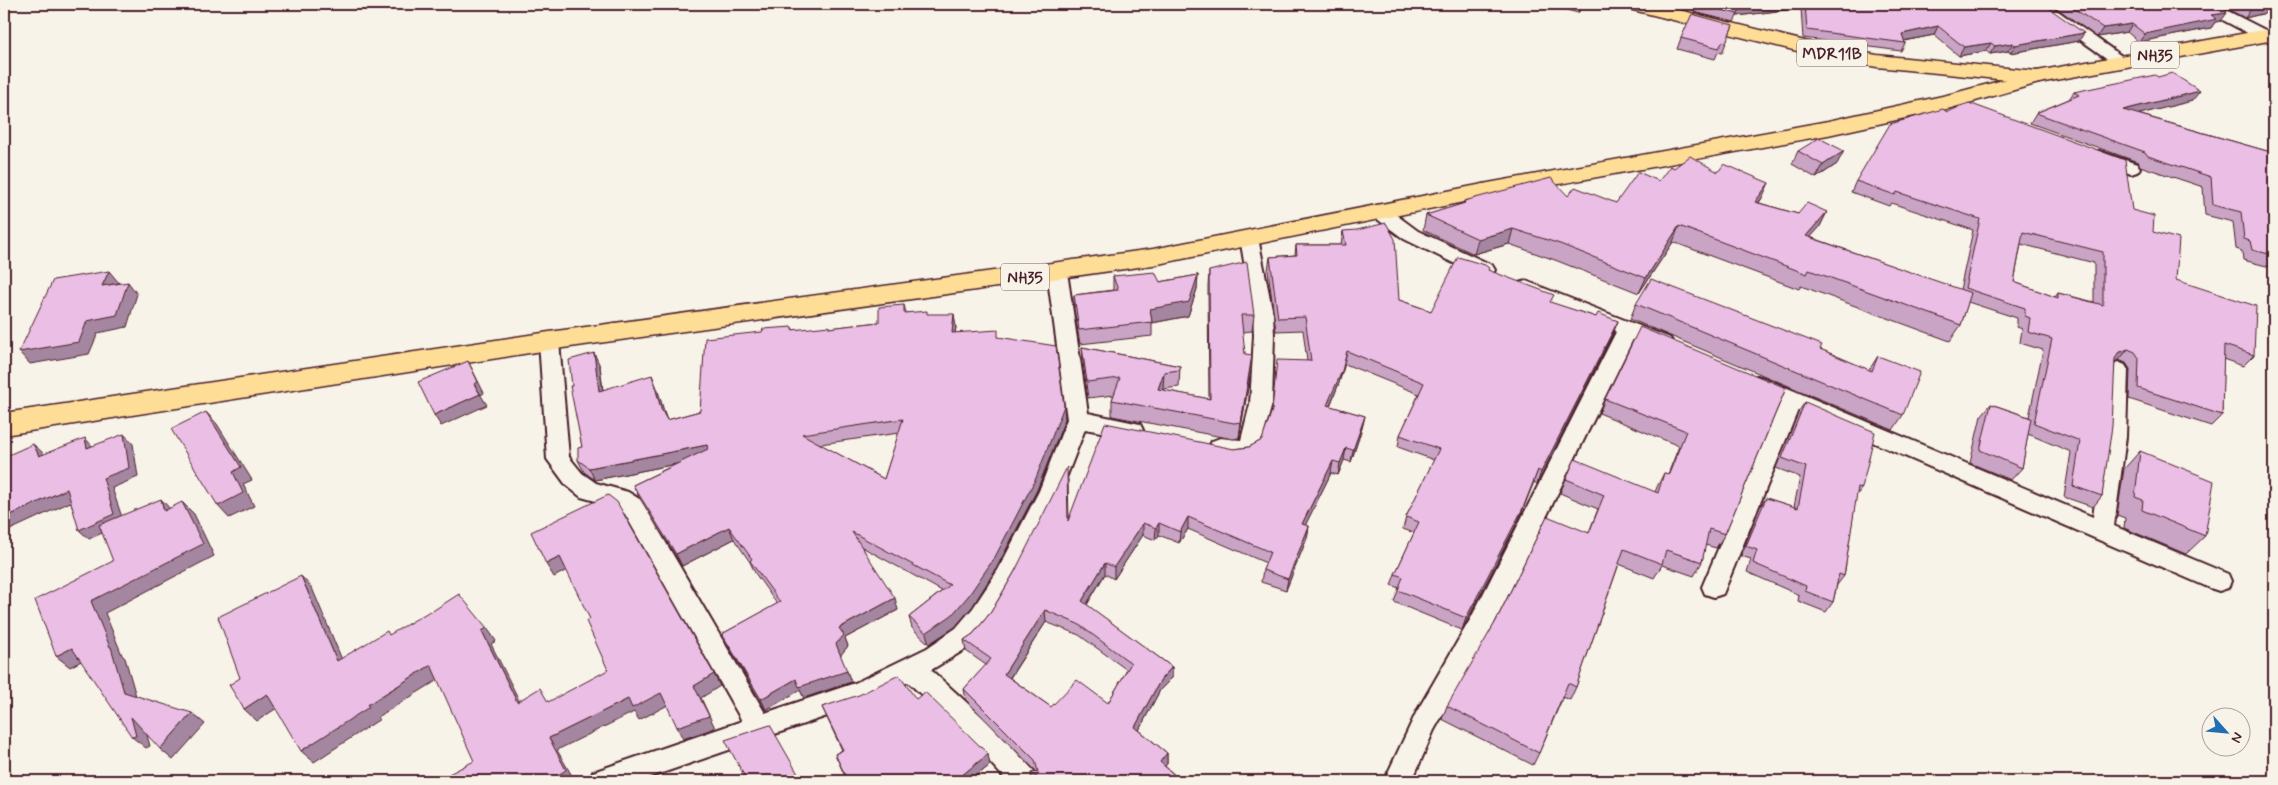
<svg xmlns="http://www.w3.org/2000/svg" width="2278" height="785" viewBox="0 0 2278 785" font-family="Mynerve,sans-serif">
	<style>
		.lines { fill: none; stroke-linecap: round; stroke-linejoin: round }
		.street-casing { stroke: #4a1f2b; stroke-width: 4 }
		.primary-casing { stroke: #4a1f2b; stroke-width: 3 }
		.highway-casing { stroke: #4a1f2b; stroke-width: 3 }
		.street { fill: #f7f3e8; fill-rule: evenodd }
		.primary { fill: #fedd96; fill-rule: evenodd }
		.highway { fill: #fedd96; fill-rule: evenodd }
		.wall { fill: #caa4c5; stroke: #4a1f2b; fill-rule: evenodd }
		.shaded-wall { fill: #a486a0; stroke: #4a1f2b }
		.building { fill: #ebbfe5; stroke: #4a1f2b; fill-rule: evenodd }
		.labels { text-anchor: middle; stroke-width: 4; stroke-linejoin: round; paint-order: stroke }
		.shield { fill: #f7f3e8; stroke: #7e5f64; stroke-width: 1 }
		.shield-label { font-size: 16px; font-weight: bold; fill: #4a1f2b }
	</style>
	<rect width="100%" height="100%" fill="#f7f3e8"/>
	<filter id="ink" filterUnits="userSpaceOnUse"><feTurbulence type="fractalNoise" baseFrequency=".02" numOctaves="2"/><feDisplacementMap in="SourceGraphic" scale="10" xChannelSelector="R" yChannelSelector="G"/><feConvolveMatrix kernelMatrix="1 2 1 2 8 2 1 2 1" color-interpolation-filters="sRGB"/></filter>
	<g filter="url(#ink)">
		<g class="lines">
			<g class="street-casing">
				<g id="street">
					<polygon points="2030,4 2048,4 2130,62 2122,67 2116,65"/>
					<polygon points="2195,4 2214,4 2269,32 2271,35 2263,40 2257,38 2198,7"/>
					<polygon points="2099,151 2137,164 2140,168 2137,172 2131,174 2093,160 2090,156 2093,152"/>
					<polygon points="1380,206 1387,208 1418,231 1492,265 1495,270 1492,275 1485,277 1478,275 1404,239 1373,216 1371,212 1373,208"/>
					<polygon points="1249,232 1256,234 1258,238 1273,314 1274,335 1272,404 1259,451 1241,458 1212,453 1209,447 1212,441 1220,438 1241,440 1250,404 1254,335 1253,314 1240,238 1242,234"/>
					<polygon points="1057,265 1064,267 1067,272 1088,413 1140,424 1143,430 1140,436 1132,438 1085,429 1061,491 1014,584 991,622 974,644 931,670 988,722 1035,772 1038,781 1007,781 970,740 908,682 862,704 639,781 590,781 593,772 742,721 625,514 614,506 581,497 566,485 547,459 539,341 542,336 549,334 556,336 559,341 569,457 582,473 596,483 628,492 641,500 765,713 855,683 927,648 956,628 973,608 998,570 1039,491 1067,419 1047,272 1050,267"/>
					<polygon points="1526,281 1670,338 1673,343 1670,348 1663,350 1633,339 1489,634 1434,730 1412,781 1386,781 1385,779 1416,713 1471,618 1616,332 1519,293 1516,288 1519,283"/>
					<polygon points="2118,362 2125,365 2128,370 2126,437 2114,526 2228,574 2231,581 2228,588 2219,591 2210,588 1798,410 1723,594 1714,597 1705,594 1702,587 1780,403 1750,390 1746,384 1750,378 1757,376 1764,378 2093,517 2104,437 2108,370 2111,365"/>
				</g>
			</g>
			<g class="primary-casing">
				<polygon id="primary" points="1622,4 1655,4 1821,45 1877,55 2037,71 2045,72 2048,77 2045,82 2037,83 1877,67 1821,57 1625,8"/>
			</g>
			<g class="highway-casing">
				<polygon id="highway" points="2274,28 2274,40 2039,83 1951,108 1828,135 1488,197 1153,265 549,350 4,435 4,413 549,332 1153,249 1488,183 1828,121 1947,95 2037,71"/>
			</g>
			<use href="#street" class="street"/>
			<use href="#primary" class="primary"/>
			<use href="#highway" class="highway"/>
		</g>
		<g class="wall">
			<polygon points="1545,4 1583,4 1578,13"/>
			<polygon points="1695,4 2043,4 2079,41 2010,53 2008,51 1990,54 1986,51 1959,56 1934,35 1904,41 1905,43 1901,51 1803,38 1801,8 1737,16 1734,22 1694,12 1696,4"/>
			<polygon points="2051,4 2209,4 2221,21 2215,22 2211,28 2139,42 2127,32 2097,37"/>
			<polygon points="2218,4 2274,4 2274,11 2245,18"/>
			<polygon points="1733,25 1722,53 1718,52 1715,59 1677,49 1681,38"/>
			<polygon points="2074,92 2192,101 2138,114 2274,153 2274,268 2243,260 2242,251 2236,249 2233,222 2205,215 2203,187 2140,166 2138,162 2030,123 2036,113 2069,99"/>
			<path d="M1947 112 2132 210 2153 232 2176 280 2254 355 2243 366 2223 359 2222 415 2211 426 2129 399 2130 369 2126 363 2119 360 2115 362 2102 496 2093 507 2064 497 2071 452 2028 434 2022 468 2011 480 1970 463 1981 416 1991 404 2029 417 2043 350 2020 343 2022 329 2017 327V318L1968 302 1961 325 1950 341 1801 286 1799 289 1673 242 1639 293 1555 260 1509 244 1474 254 1423 230 1426 215 1463 204 1464 201 1568 196 1616 203 1659 181 1762 198 1759 203 1798 214 1827 212 1819 228 1810 237 1960 290 1973 230 1891 203 1889 206 1851 192 1856 181ZM2021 244 2094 263V302L2058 293 2055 297 2014 282Z"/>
			<polygon points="1798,151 1837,164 1816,178 1792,164"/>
			<path d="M1343 231 1399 300 1431 311 1488 271 1551 303 1596 317 1618 321 1613 333 1537 484 1534 482 1519 519 1462 630 1394 602 1399 588 1391 585 1395 574 1414 533 1403 529 1406 517 1434 460 1398 447 1400 435 1419 394 1345 364 1339 383 1330 406 1365 416 1362 428 1351 462 1344 460 1338 475 1331 473 1305 525 1309 526 1307 538 1286 590 1261 582 1263 570 1266 563 1188 529 1179 543 1159 535 1155 540 1143 535 1114 579 1105 574 1087 605 1172 667V678L1160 690 1139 730 1167 753V764L1165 766 1181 781H1032L1031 773 1037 772 1036 771 966 700 964 689 986 665 966 651 964 640 973 634 991 612 1014 573 1068 479 1069 520 1234 449 1249 447 1262 440 1307 361 1303 330 1276 331 1268 270 1270 257 1295 255 1296 245H1341ZM1046 622 1079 635 1127 670 1108 703 1051 707 1010 678Z"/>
			<polygon points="1209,271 1254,315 1252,331 1242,332 1245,354 1251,371 1239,438 1233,439 1112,416 1112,400 1114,395 1088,398 1083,363 1082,347 1180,366 1179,387 1163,389 1163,390 1209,399 1208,287"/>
			<polygon points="1198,275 1197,289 1188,316 1152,323 1152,336 1080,344 1074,309 1074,295 1113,290 1113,276 1160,282"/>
			<polygon points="1636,304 1820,349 1869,370 1878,356 1903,415 1893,430 1630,319"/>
			<path d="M904 305 906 313 927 314 956 327 955 333 999 337 1064 406 1065 419 1037 490 996 569 972 607 955 627 929 644 912 628 909 617 942 591 862 547 898 610 845 638 848 646 840 655 851 682 804 698 800 690 766 710 728 645 722 634 777 604 755 573 750 562 734 539 682 566 639 497 633 485 676 464 595 480 584 472 578 460 582 447 572 386 600 366 603 390 657 388 665 416 667 420 700 411 762 332 792 327 793 330 830 328 879 322ZM899 433 884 479 820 444Z"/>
			<polygon points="1786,388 1725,534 1716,548 1705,545 1702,562 1694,576 1662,565 1654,578 1619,564 1576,687 1570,700 1563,697 1539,753 1533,765 1442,719 1447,706 1589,532 1598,509 1560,493 1566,479 1655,492 1657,487 1664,473 1668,474 1679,446 1599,413 1605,399"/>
			<polygon points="1805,402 1862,488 1856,496 1844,576 1837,585 1833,602 1826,612 1798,601 1799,595 1747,572 1751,559 1741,556 1760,507 1766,498 1794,507 1800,477 1776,468 1799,411"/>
			<polygon points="2140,451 2205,536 2186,554 2124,528 2125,518 2117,515 2124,469"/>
			<polygon points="916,699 990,765 970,781 847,781 835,754 842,750 827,718 822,707"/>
		</g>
		<g class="shaded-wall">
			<polygon points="1580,4 1583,4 1578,13"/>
			<polygon points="1772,4 1803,4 1801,8 1737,16 1740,8"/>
			<polygon points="2274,4 2274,11 2245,18 2251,9"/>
			<polygon points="2227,13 2221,21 2215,22 2211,28 2139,42 2145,34 2211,15"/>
			<polygon points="2132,24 2127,32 2097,37 2103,28"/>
			<polygon points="1938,26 1934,35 1897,42 1902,34"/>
			<polygon points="2084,33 2079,41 2010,53 2015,45"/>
			<polygon points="1991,43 1986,51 1959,56 1964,47"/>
			<polygon points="2013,43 2008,51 1990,54 1995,46"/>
			<polygon points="2200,91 2192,101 2116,120 2123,110"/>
			<polygon points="1844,151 1837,164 1816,178 1823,165"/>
			<polygon points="1769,183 1762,198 1748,217 1755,202"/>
			<polygon points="1827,212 1819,228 1798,251 1806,236"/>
			<polygon points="1679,226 1673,242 1639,293 1646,278"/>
			<polygon points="1513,229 1509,244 1474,254 1478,239"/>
			<polygon points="109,271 119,283 102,286"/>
			<polygon points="1198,275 1197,289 1188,316 1152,323 1150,309"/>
			<polygon points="128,282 137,294 127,327 98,333 89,354 30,364 19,352 87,321"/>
			<polygon points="954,314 956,327 953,345 952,333"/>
			<polygon points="1618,321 1613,333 1537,484 1541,472"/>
			<polygon points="2128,349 2119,360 2109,364 2118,353"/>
			<polygon points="1347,351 1339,383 1325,418 1327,405"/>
			<polygon points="594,353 600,366 604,404 599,391"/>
			<polygon points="1252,355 1251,371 1239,438 1241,422"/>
			<polygon points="468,361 484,393 481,395 474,384"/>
			<polygon points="1164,372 1163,389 1157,406 1158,389"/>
			<polygon points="652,375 657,388 667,421 661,409"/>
			<polygon points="480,394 487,405 441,426 434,415"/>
			<polygon points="1064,406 1065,419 1037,490 996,569 972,607 955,627 929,644 926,633"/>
			<polygon points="206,412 217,424 252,480 243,484 254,506 229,518 218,506 233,472"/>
			<polygon points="1365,416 1362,428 1351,462 1353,450"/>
			<polygon points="124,434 133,444 138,477 112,488 124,523 89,539 79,530"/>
			<polygon points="85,438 94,448 87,448"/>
			<polygon points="33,444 43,453 49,466 39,456"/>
			<polygon points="707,445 712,457 595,480 589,468"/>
			<polygon points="1346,448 1344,460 1338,475 1340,463"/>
			<polygon points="1333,461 1331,473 1300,536 1302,524"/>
			<polygon points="1538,470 1519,519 1462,630 1466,618"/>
			<polygon points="67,489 77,499 10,530 5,525 4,526 4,518"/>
			<polygon points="161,499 172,511 164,511"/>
			<polygon points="182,502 194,514 214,556 105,613 122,655 125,658 138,703 124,692 91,601"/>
			<polygon points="1188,517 1188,529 1179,543 1180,532"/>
			<polygon points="1143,523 1143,535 1114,579 1114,567"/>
			<polygon points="1159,523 1159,535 1155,540 1156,528"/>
			<polygon points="1309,526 1307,538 1286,590 1288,579"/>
			<polygon points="729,527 734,539 682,566 676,554"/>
			<polygon points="560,557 567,570 554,577 546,564"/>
			<polygon points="1105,563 1105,574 1082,612 1082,601"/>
			<polygon points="301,576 312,588 348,674 337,661"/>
			<polygon points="895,598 898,610 845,638 848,646 840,656 836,644 839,628"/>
			<polygon points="1045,610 1046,622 1005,685 1004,674"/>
			<polygon points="487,628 496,641 491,644 526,714 517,702 482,631"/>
			<polygon points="72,648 85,659 70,667 56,656"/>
			<polygon points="431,665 441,678 378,717 380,719 314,762 301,751 367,705"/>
			<polygon points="1172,667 1172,678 1160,690 1135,738 1135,727 1161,679"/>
			<polygon points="847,671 851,682 804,698 800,690 766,710 761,699 796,679"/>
			<polygon points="714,674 720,686 701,698 715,728 683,739 677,727 694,686"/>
			<polygon points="661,693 668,705 639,720 634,712 557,750 575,781 548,781 549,738 628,699"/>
			<polygon points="267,694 280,706 257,721 244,709"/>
			<polygon points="192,713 205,724 173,760 160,749"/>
			<polygon points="131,717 145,728 150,746 146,748 132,737"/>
			<polygon points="1167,753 1167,764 1159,772 1160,762"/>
			<polygon points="988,754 990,765 970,781 955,781"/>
		</g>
		<g class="building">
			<polygon points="1698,4 1772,4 1740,8 1738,14"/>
			<polygon points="1805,4 2043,4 2084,33 2015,45 2013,43 1995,46 1991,43 1964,47 1938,26 1902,34 1905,43 1807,30"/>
			<polygon points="2067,4 2209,4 2227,13 2211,15 2217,19 2145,34 2132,24 2103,28"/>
			<polygon points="2240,4 2274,4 2251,9"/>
			<polygon points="1692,14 1733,25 1726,42 1723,41 1719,48 1681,38"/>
			<polygon points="2172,73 2200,91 2123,110 2274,153 2274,255 2252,250 2250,241 2244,239 2241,212 2213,205 2211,177 2148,156 2145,152 2036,113 2079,95 2074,92 2155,75 2158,77"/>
			<path d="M1969 103 2125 160 2132 210 2154 216 2153 232 2179 239 2176 280 2256 306 2254 355 2224 345 2222 415 2138 388 2139 358 2135 352 2128 349 2118 353 2115 359 2112 426 2102 496 2073 486 2080 441 2034 423 2052 339 2028 332 2030 318 2025 316V308L1965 288 1980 219 1897 192 1895 195 1856 181 1890 124 1943 109 1947 112ZM2023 232 2103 252V305L2058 293V298L2014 282Z"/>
			<polygon points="1819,138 1844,151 1823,165 1798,151"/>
			<polygon points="1690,156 1718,172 1724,164 1769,183 1755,202 1798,214 1807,203 1827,212 1806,236 1971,293 1961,325 1809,270 1807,274 1679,226 1646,278 1560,244 1513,229 1478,239 1426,215 1465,203 1464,201 1551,178 1568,196 1575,187 1616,203 1638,172 1659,181 1670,166 1674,168"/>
			<path d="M1386 223 1395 239 1399 300 1431 311 1458 257 1485 265 1489 268 1488 270 1554 295 1550 302 1596 317 1598 313 1618 321 1541 472 1538 470 1523 508 1466 618 1398 590 1403 577 1395 574 1419 522 1406 517 1439 449 1400 435 1424 383 1347 351 1342 371 1327 405 1365 416 1353 450 1346 448 1340 463 1333 461 1302 524 1309 526 1288 579 1263 570 1270 552 1188 517 1180 532 1159 523 1156 528 1143 523 1114 567 1105 563 1082 601 1172 667 1161 679 1135 727 1167 753 1160 762 1181 781H1042L1031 773 1038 772 1035 760 964 689 991 659 964 640 973 634 991 612 1014 573 1067 467 1068 521 1105 423 1234 449 1249 447 1262 440 1272 410 1277 360 1311 361 1305 317 1278 318 1270 257 1297 255 1296 245H1346L1343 231 1357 230ZM1045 610 1078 624 1131 663 1108 703 1077 680 1051 707 1004 674Z"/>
			<polygon points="1247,262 1254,315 1241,315 1245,354 1252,355 1241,422 1234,423 1112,400 1120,378 1087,382 1082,347 1180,366 1180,370 1164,372 1158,389 1210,399 1209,271"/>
			<polygon points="109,271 102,286 128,282 117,315 87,321 79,342 19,352 53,280"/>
			<polygon points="1155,272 1160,282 1198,275 1189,302 1150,309 1152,322 1079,330 1074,295 1118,290 1113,276"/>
			<polygon points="1651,279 1822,345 1820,349 1872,371 1878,356 1920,372 1903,415 1636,304"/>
			<path d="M904 305V313L927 311V314H954L952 333 998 330V337L1056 346 1064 406 1036 478 995 557 969 595 952 615 926 633 909 617 950 585 852 532 895 598 839 628 844 635 836 644 847 671 799 687 796 679 761 699 722 634 780 602 750 561 752 559 729 527 676 554 633 485 708 449 707 445 589 468 578 460V448L582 447 570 386H572L569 360 594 353 599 391 652 375 661 409 667 420 700 411 705 338 762 332 763 329 792 327V330L829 326V328L879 322V307ZM903 419 884 479 802 434Z"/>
			<polygon points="1640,327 1786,388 1725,534 1709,529 1702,562 1666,550 1662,564 1624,549 1576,687 1568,683 1539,753 1447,706 1496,621 1547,516 1589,533 1604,495 1566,479 1575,459 1658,493 1664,473 1669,474 1686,431 1605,399"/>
			<polygon points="468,361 478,382 474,384 480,394 434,415 418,382"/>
			<polygon points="1805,402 1875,432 1862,488 1858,487 1844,576 1839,574 1833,602 1805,591 1806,586 1753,563 1757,550 1746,546 1766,498 1798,508 1806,467 1782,458"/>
			<polygon points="1991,404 2031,418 2022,468 1980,450"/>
			<polygon points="206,412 241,467 233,472 243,493 218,506 171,429"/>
			<polygon points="124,434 129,468 103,478 114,514 79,530 67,489 4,518 4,457 33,444 39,456 85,438 87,448"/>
			<polygon points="2140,451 2214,481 2205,536 2142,510 2143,500 2135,497"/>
			<polygon points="608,495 617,502 714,674 694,686 709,716 677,727 661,693 632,708 628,699 549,738 566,770 548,781 452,781 449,774 474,761 431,665 367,705 369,707 301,751 267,694 244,709 229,685 240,678 218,617 301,576 337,661 387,631 389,635 430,611 431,612 459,594 487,628 482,631 517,702 540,688 548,702 608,670 586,621 590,619 560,557 546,564 531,532"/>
			<polygon points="161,499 164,511 182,502 203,544 91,601 110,647 111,647 124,692 192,713 160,749 131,717 136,736 132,737 72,648 56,656 35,600 113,561 99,525"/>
			<polygon points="899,675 916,699 925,692 988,754 955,781 848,781 835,754 843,750 822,707 859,695"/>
			<polygon points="770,725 802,781 747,781 725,740"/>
		</g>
	</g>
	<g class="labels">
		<g class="shield">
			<rect x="1797" y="39.5" width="70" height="27" rx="4"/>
			<rect x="2131" y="41.5" width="48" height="27" rx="4"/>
			<rect x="1001" y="263.5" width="48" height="27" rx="4"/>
		</g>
		<g class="shield-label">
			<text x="1832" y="59">MDR11B</text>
			<text x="2155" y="61">NH35</text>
			<text x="1025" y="283">NH35</text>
		</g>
	</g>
	<rect width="2278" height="785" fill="none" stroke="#f7f3e8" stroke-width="20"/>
	<rect x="10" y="10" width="2258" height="765" fill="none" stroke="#4a1f2b" stroke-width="2" filter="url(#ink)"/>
	<g transform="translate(2226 732) rotate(117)"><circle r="24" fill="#f7f3e8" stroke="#b29e9c"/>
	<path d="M0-4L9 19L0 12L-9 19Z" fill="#1f6fb2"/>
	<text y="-8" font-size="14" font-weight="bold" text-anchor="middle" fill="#4a1f2b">N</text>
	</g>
</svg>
